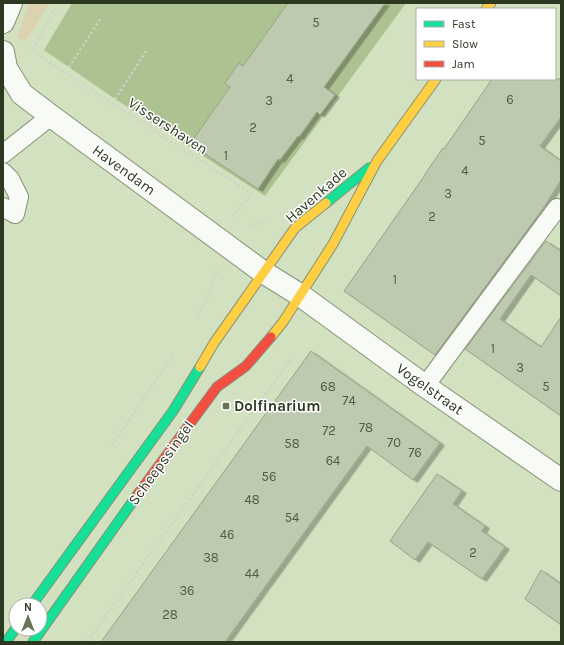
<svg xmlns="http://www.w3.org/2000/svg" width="564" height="645" viewBox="0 0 564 645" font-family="Karla,sans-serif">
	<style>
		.green { fill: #ddd2af }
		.water { fill: #acc391 }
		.building { fill: #becaaf; stroke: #98a38a; filter: url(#shadow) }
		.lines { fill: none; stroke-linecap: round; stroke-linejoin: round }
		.lane-casing { stroke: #879279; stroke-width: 20 }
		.street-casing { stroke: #879279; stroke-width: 24 }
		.fast-casing { stroke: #879279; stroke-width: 11 }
		.slow-casing { stroke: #879279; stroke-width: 11 }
		.jam-casing { stroke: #879279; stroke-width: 11 }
		.path { stroke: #cfd3c9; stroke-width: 2.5; stroke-dasharray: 2 3; stroke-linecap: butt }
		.lane { stroke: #f8faf5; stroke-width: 18 }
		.street { stroke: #f8faf5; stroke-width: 22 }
		.fast { stroke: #16e098; stroke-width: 9 }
		.slow { stroke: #ffcf43; stroke-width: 9 }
		.jam { stroke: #f24e42; stroke-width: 9 }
		.poi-dot { fill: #677358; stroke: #fff; stroke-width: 1.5 }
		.labels { text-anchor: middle; stroke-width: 3; stroke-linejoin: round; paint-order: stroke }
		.number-label { font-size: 13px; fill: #525d44 }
		.street-label { font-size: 15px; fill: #2d3820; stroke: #fff }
		.poi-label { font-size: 15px; font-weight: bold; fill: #2d3820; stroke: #fff; text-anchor: start }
	</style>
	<defs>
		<filter id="shadow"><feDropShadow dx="4.5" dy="2.5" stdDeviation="0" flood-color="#0004"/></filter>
	</defs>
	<rect width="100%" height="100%" fill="#d2e1bf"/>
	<polygon class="green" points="29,3 50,3 25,42 17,37"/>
	<polygon class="water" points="72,3 406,3 265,196 115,99 44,50"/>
	<g class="building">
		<polygon points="288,3 385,3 324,87 335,95 320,115 317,112 299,137 298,136 280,160 278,159 258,189 190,144 230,87 225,83 239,63 243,66"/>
		<polygon points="492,79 561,79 561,117 540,146 561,161 561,180 542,210 435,355 344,291 425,175 425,174 443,148 444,149"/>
		<polygon points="546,241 561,251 561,296 531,275 500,319 541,347 561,317 561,416 465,349"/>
		<polygon points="311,351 440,443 413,480 367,446 225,642 101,642"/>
		<polygon points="437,474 462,491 453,504 485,526 482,531 505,547 482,579 428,542 415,560 390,541"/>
		<polygon points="541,570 561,584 561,625 525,599"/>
	</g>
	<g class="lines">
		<g class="lane-casing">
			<g id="lane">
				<polyline points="3,154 51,116"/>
				<polyline points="3,172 10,179 19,197 15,214 3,207"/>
				<polyline points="425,386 557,208 561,211"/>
			</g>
		</g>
		<g class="street-casing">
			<g id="street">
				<polyline points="3,22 11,3"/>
				<polyline points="3,52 6,68 22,94 51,116 263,272 300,295 425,386 561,480"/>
			</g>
		</g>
		<g class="fast-casing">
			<g id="fast">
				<polyline points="326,203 369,168"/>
				<polyline points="32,605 173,411 200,367"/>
				<polyline points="6,642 16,628"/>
				<polyline points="33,642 138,494"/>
			</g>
		</g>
		<g class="slow-casing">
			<g id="slow">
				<polyline points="486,9 491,3"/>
				<polyline points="271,337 283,322 333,244 377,161 436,79"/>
				<polyline points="200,367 214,343 295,228 326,203"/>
			</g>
		</g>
		<g class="jam-casing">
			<polyline id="jam" points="138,494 217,387 246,366 271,337"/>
		</g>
		<g class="path">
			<polyline points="58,3 32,51 252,194 233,217"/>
			<polyline points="453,9 457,3"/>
			<polyline points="69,67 101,18"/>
			<polyline points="115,99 147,50"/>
			<polyline points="249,227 251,225 266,221"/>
			<polyline points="198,315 207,297 217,272"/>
			<polyline points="112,445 174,353"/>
			<polyline points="87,642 292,357"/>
		</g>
		<use href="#lane" class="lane"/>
		<use href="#street" class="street"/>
		<use href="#fast" class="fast"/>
		<use href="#slow" class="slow"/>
		<use href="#jam" class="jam"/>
	</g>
	<rect class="poi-dot" x="222" y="402" width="8" height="8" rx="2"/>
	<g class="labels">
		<g class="number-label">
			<text x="316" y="27">5</text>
			<text x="290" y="83">4</text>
			<text x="510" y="104">6</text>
			<text x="269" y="105">3</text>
			<text x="253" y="132">2</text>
			<text x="482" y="145">5</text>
			<text x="226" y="160">1</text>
			<text x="465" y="175">4</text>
			<text x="448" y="198">3</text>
			<text x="432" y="221">2</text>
			<text x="395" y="284">1</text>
			<text x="493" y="353">1</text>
			<text x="520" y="372">3</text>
			<text x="328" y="391">68</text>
			<text x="546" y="391">5</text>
			<text x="349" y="405">74</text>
			<text x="366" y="432">78</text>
			<text x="329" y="435">72</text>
			<text x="394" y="447">70</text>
			<text x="292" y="448">58</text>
			<text x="415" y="457">76</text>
			<text x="333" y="465">64</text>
			<text x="269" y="481">56</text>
			<text x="252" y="504">48</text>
			<text x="292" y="522">54</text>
			<text x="227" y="539">46</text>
			<text x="473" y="557">2</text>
			<text x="211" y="562">38</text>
			<text x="252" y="578">44</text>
			<text x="187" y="595">36</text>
			<text x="170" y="619">28</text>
		</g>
		<g class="street-label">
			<text transform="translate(168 126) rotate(33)" y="5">Vissershaven</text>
			<text transform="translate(124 170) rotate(36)" y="5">Havendam</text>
			<text transform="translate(316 195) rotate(-41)" y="5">Havenkade</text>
			<text transform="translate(430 389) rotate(35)" y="5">Vogelstraat</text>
			<text transform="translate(161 463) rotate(-54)" y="5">Scheepssingel</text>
		</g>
		<g class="poi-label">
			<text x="234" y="411">Dolfinarium</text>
		</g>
	</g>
	<rect width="564" height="645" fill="none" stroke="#2d3820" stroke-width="8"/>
	<rect x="416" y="8" width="140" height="72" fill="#ffffff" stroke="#abafa6"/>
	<rect x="424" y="21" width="20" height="6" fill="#16e098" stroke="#abafa6"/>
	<text x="452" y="28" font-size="12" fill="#2d3820">Fast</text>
	<rect x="424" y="41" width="20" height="6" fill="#ffcf43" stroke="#abafa6"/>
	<text x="452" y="48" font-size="12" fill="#2d3820">Slow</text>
	<rect x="424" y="61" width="20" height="6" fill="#f24e42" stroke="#abafa6"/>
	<text x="452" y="68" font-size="12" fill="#2d3820">Jam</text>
	<g transform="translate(28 617)"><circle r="19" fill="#ffffff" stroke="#abafa6"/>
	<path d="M0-3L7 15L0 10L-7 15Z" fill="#677358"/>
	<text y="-6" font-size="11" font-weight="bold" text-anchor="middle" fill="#2d3820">N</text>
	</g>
</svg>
